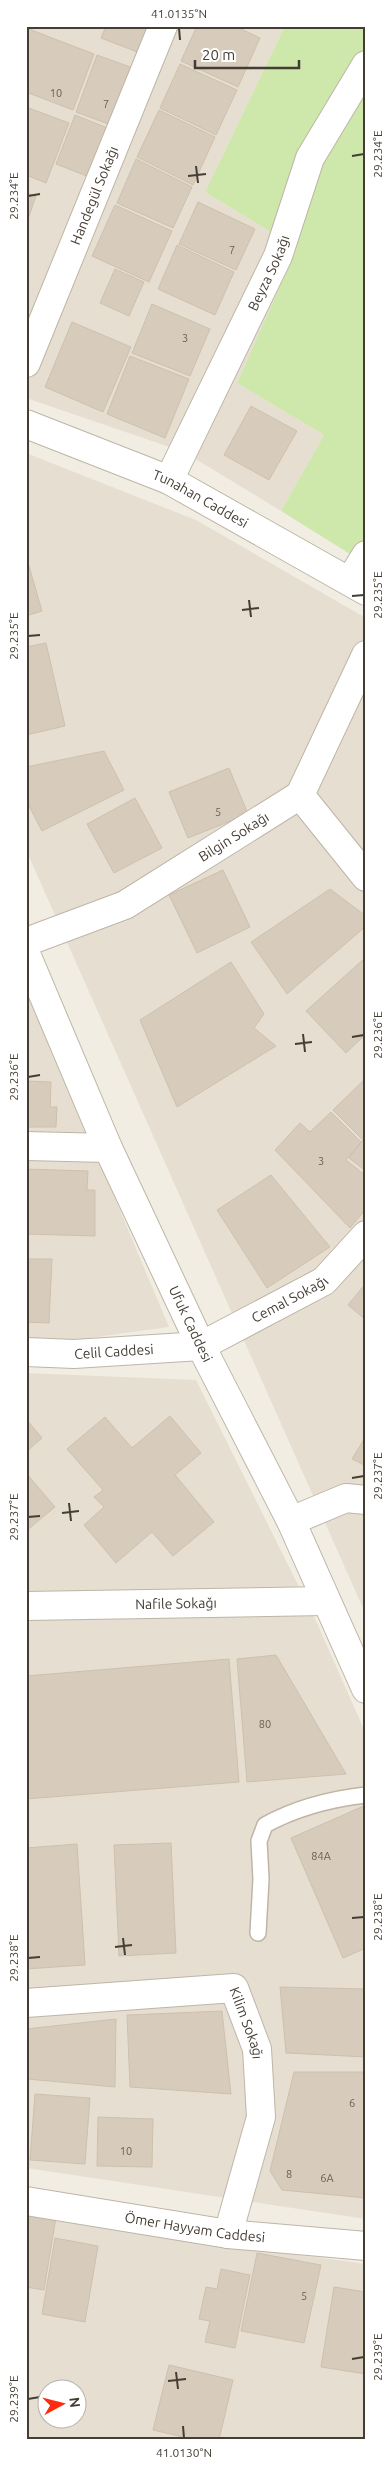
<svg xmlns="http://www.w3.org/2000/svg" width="392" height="2466" viewBox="0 0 392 2466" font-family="Ubuntu,sans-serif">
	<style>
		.residential { fill: #e6dfd1; fill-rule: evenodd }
		.green { fill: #cee8ab }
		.building { fill: #d7cbbc; stroke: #cfc0ac }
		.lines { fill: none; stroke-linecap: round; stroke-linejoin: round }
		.service-casing { stroke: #beb5a6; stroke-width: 18 }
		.minor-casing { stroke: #beb5a6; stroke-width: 30 }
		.tertiary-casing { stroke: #beb5a6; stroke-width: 30 }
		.service { stroke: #fff; stroke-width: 15 }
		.minor { stroke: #fff; stroke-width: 28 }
		.tertiary { stroke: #fff; stroke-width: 28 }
		.ticks { fill: none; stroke: #443d33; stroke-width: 2 }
		.labels { text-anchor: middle; stroke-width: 4.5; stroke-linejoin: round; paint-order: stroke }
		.number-label { font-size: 11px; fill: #696055 }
		.street-label { font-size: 14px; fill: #443d33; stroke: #fff }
		.neatline { fill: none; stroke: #443d33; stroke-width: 2 }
		.ticks-label { font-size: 12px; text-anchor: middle; fill: #443d33 }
	</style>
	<rect width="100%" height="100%" fill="#f2ede3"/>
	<g class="residential">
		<polygon points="26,26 285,26 205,192 297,248 237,383 324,435 281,511 184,452 26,398"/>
		<polygon points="26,453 196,520 366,618 366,1615 26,850"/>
		<polygon points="26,987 169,1327 75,1340 26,1338"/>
		<polygon points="26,1373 196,1380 317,1623 366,1734 366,2219 26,2168"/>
		<path d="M26 2217 366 2264V2440H26ZM48 2388H78V2418H48Z"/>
	</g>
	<polygon class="green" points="285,26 366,26 366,564 281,511 324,435 237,383 297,248 205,192"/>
	<g class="building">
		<polygon points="106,26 150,26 140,53 101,38"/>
		<polygon points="197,26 235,26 260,38 238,87 181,61"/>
		<polygon points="26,28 94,54 73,110 26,92"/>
		<polygon points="97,55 133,68 111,125 76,112"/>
		<polygon points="180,64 237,90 216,135 160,108"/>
		<polygon points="26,107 69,123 46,183 26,175"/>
		<polygon points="159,110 215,137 193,185 137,157"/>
		<polygon points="75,115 110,129 92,178 56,164"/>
		<polygon points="136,159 192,187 173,228 117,203"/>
		<polygon points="26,193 36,196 26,225"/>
		<polygon points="198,202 255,229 236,270 179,244"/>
		<polygon points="115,205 172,231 149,282 92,256"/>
		<polygon points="177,245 234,272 215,315 158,289"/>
		<polygon points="115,269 144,282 129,316 100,303"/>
		<polygon points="152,304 210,329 190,376 132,353"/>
		<polygon points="72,322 131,347 103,412 45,387"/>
		<polygon points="130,356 189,379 165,438 107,414"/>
		<polygon points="251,406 297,431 269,480 224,455"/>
		<polygon points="26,556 42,611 26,616"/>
		<polygon points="46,643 65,726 26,735 26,647"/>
		<polygon points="104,751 124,790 42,831 26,800 26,767"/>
		<polygon points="229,768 248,814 188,838 169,792"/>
		<polygon points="135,798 162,848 114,873 87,824"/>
		<polygon points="223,870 250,927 197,953 169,895"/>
		<polygon points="330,889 366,916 366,926 287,994 251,942"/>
		<polygon points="366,957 366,1034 346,1053 306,1011"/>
		<polygon points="231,962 264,1014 254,1028 276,1046 177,1107 140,1020"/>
		<rect x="26" y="1034" width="2" height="36"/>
		<polygon points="366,1078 366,1171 349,1158 363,1140 333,1110"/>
		<polygon points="26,1081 51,1082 50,1107 57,1107 56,1127 26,1127"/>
		<polygon points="331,1112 361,1142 346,1160 366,1176 366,1209 350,1228 275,1150 300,1123 310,1132"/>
		<polygon points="26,1169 88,1171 87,1190 95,1190 95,1236 26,1234"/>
		<polygon points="271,1175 330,1247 267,1288 217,1210"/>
		<polygon points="26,1259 52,1259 49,1323 26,1322"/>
		<polygon points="366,1283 366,1320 348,1305"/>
		<polygon points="170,1416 201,1453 175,1475 214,1522 173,1556 152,1532 116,1563 84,1525 104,1507 94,1497 103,1490 67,1449 105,1417 132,1448"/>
		<polygon points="26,1419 42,1438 26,1452"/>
		<polygon points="366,1436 366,1466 352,1459"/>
		<polygon points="26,1473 55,1507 26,1531"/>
		<polygon points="276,1655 346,1774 247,1782 237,1659"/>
		<polygon points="229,1659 239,1782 26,1799 26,1676"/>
		<polygon points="366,1805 366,1948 343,1958 291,1838"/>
		<polygon points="171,1843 176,1953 119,1956 114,1845"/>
		<polygon points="77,1844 85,1965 26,1969 26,1848"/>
		<polygon points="280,1987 366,1989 366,2057 286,2053"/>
		<polygon points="222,2011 231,2094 130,2087 127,2015"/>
		<polygon points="116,2019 115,2087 27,2079 26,2029"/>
		<polygon points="294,2072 366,2072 366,2198 282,2190 270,2171"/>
		<polygon points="35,2094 90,2098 85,2164 30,2160"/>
		<polygon points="98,2117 153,2119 152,2167 97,2166"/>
		<polygon points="26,2212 56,2217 44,2290 26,2287"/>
		<polygon points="55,2238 98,2246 85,2322 42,2314"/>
		<polygon points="257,2253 321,2265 304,2343 241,2331"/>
		<polygon points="221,2269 250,2275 235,2348 205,2342 210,2321 199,2319 206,2287 217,2289"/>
		<polygon points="334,2287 366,2292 366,2374 321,2367"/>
		<polygon points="169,2365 233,2380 219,2440 196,2440 153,2430"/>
	</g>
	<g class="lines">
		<g class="service-casing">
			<path id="service" d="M258 1933 261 1879 259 1841 265 1825C296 1808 330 1799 366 1795"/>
		</g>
		<g class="minor-casing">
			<g id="minor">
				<path id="s1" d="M26 363 163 26"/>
				<path id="s2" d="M169 480 278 256 310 158 366 65"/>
				<polyline points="350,581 366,555"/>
				<polyline points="300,795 366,877"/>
				<path id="s3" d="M26 942 125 905 300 795 366 655"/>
				<polyline points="26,1146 108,1148"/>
				<path id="s4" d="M201 1346 324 1281 366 1235"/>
				<polyline points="291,1521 346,1498 366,1500"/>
				<path id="s5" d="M26 1606 325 1601"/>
				<path id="s6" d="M26 2003 234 1988 257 2049 261 2117 228 2234"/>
			</g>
		</g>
		<g class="tertiary-casing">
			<g id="tertiary">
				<path id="s7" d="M26 424 169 480 366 591"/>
				<path id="s8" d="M26 954 108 1148 201 1346 291 1521 366 1689"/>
				<path id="s9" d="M26 1352 74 1354 201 1346"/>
				<path id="s10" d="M26 2201 228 2234 366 2246"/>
			</g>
		</g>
		<use href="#service" class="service"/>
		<use href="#minor" class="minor"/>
		<use href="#tertiary" class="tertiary"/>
	</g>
	<path class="ticks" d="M179 28 180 40M352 156 364 154M196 166 198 183M188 176 206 174M28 196 40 194M352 596 364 595M249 600 251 617M242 610 259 608M28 636 40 635M303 1034 305 1052M352 1037 364 1035M295 1044 312 1042M28 1077 40 1075M352 1478 364 1476M69 1503 71 1521M62 1513 79 1511M28 1517 40 1516M352 1918 364 1917M123 1938 125 1955M115 1947 132 1945M28 1958 40 1957M352 2359 364 2357M176 2372 178 2389M168 2381 186 2379M28 2399 40 2397M183 2426 184 2438"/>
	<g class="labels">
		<g class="number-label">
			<text x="56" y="97">10</text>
			<text x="106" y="108">7</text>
			<text x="232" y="254">7</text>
			<text x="185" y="342">3</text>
			<text x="218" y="816">5</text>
			<text x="321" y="1165">3</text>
			<text x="265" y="1728">80</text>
			<text x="321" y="1860">84A</text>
			<text x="352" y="2107">6</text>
			<text x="126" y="2155">10</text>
			<text x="289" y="2178">8</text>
			<text x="327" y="2182">6A</text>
			<text x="304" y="2300">5</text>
		</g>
		<g class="street-label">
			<text dy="5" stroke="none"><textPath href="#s1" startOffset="181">Handegül Sokağı</textPath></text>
			<text dy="5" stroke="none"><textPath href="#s2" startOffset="230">Beyza Sokağı</textPath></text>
			<text dy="5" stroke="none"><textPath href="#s7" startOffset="190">Tunahan Caddesi</textPath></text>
			<text dy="5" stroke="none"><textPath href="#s3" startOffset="234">Bilgin Sokağı</textPath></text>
			<text dy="5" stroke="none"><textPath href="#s4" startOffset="100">Cemal Sokağı</textPath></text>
			<text dy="5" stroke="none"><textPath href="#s8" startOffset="405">Ufuk Caddesi</textPath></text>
			<text dy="5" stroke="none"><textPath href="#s9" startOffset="88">Celil Caddesi</textPath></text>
			<text dy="5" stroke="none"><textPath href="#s5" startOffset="150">Nafile Sokağı</textPath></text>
			<text dy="5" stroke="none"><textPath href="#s6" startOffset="246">Kilim Sokağı</textPath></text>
			<text dy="5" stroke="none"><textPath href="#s10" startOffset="171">Ömer Hayyam Caddesi</textPath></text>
		</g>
	</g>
	<rect width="392" height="2466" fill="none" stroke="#ffffff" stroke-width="55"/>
	<g transform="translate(62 2404) rotate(83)"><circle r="24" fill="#ffffff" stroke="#b4b1ad"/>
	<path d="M0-4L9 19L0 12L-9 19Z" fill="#fe2c0f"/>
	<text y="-8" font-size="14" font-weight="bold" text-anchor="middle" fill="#443d33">N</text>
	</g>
	<path d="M195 60v8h104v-8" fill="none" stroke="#443d33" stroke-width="2.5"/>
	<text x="202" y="60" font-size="15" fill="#443d33" stroke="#ffffff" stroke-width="4" paint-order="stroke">20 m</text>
	<rect x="28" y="28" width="336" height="2410" class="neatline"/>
	<g class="ticks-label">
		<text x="179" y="18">41.0135°N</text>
		<text transform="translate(378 154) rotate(-90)" y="4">29.234°E</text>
		<text transform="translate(14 196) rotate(-90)" y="4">29.234°E</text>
		<text transform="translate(378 595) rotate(-90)" y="4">29.235°E</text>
		<text transform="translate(14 636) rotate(-90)" y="4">29.235°E</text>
		<text transform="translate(378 1035) rotate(-90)" y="4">29.236°E</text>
		<text transform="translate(14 1077) rotate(-90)" y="4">29.236°E</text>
		<text transform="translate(378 1476) rotate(-90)" y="4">29.237°E</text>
		<text transform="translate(14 1517) rotate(-90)" y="4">29.237°E</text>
		<text transform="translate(378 1917) rotate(-90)" y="4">29.238°E</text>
		<text transform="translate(14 1958) rotate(-90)" y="4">29.238°E</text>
		<text transform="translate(378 2357) rotate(-90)" y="4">29.239°E</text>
		<text transform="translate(14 2399) rotate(-90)" y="4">29.239°E</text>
		<text x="184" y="2457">41.0130°N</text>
	</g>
</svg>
